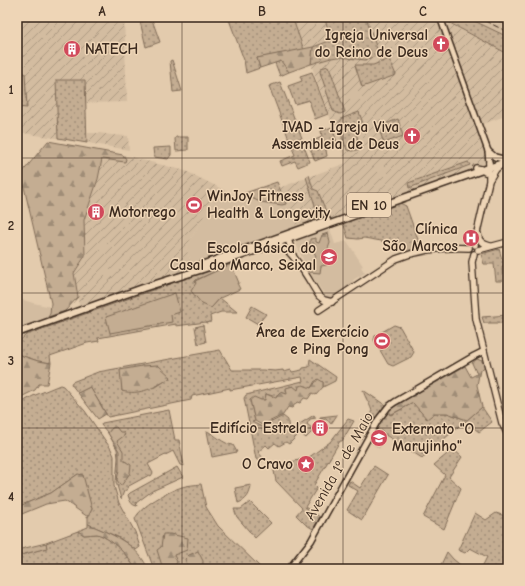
<svg xmlns="http://www.w3.org/2000/svg" width="525" height="586" viewBox="0 0 525 586" font-family="'Comic Neue',sans-serif">
	<style>
		.built { fill: #d3bca0 }
		.industrial { fill: url(#industrial-furrows) }
		.green { fill: url(#green-dots); stroke: #806c58; fill-rule: evenodd }
		.forest { fill: url(#forest-firs); stroke: #806c58 }
		.pitch { fill: #c4ad92; stroke: #806c58 }
		.lines { fill: none; stroke-linecap: round; stroke-linejoin: round }
		.tertiary-casing { stroke: #3b2a1e; stroke-width: 8 }
		.secondary-casing { stroke: #3b2a1e; stroke-width: 8 }
		.primary-casing { stroke: #3b2a1e; stroke-width: 9 }
		.tertiary { stroke: #eed5b6; stroke-width: 5 }
		.secondary { stroke: #eed5b6; stroke-width: 5.5 }
		.primary { stroke: #eed5b6; stroke-width: 6 }
		.rail { stroke: #3b2a1e; stroke-width: 1; stroke-dasharray: 6 3; stroke-linecap: butt }
		.grid { fill: none; stroke: #3b2a1e; stroke-width: 1; stroke-opacity: 0.55 }
		.labels { text-anchor: middle; stroke-width: 3; stroke-linejoin: round; paint-order: stroke }
		.shield { fill: #eed5b6; stroke: #715d4c; stroke-width: 1 }
		.shield-label { font-size: 14px; font-weight: bold; fill: #3b2a1e }
		.poi-label { font-size: 15px; font-weight: bold; fill: #3b2a1e; stroke: #eed5b6; text-anchor: end }
		.street-label { font-size: 15px; fill: #3b2a1e; stroke: #eed5b6 }
		.neatline { fill: none; stroke: #3b2a1e; stroke-width: 1.5 }
		.grid-label { font-size: 13px; text-anchor: middle; font-weight: bold; fill: #3b2a1e }
	</style>
	<defs>
		<pattern id="industrial-furrows" width="10" height="10" patternUnits="userSpaceOnUse"><rect width="10" height="10" fill="#d3bca0"/><path d="M-1 1l2-2M0 10L10 0M9 11l2-2" fill="none" stroke="#ac9982"/></pattern>
		<pattern id="green-dots" width="8" height="8" patternUnits="userSpaceOnUse"><rect width="8" height="8" fill="#c4ad92"/><path d="M2 2h.1M6 6h.1" fill="none" stroke="#a08d77" stroke-width="1.8" stroke-linecap="round"/></pattern>
		<pattern id="forest-firs" width="22" height="20" patternUnits="userSpaceOnUse"><rect width="22" height="20" fill="#c4ad92"/><path d="M5 1l3.5 6h-7zM16 11l3.5 6h-7z" fill="#a08d77"/></pattern>
	</defs>
	<rect width="100%" height="100%" fill="#e3cbad"/>
	<filter id="ink" filterUnits="userSpaceOnUse"><feTurbulence type="fractalNoise" baseFrequency=".025" numOctaves="2"/><feDisplacementMap in="SourceGraphic" scale="8" xChannelSelector="R" yChannelSelector="G"/><feConvolveMatrix kernelMatrix="1 2 1 2 8 2 1 2 1" color-interpolation-filters="sRGB"/></filter>
	<g filter="url(#ink)">
		<g class="built">
			<polygon points="466,17 489,17 508,26 508,37"/>
			<polygon points="220,188 241,199 245,195 260,202 282,205 286,204 290,210 299,232 193,270 186,247"/>
			<polygon points="330,229 335,244 347,241 363,266 361,267 365,273 353,280 354,283 328,299 322,291 306,267 295,241"/>
			<polygon points="17,298 33,303 51,307 50,315 48,317 17,328"/>
			<polygon points="376,429 387,436 379,449 370,442"/>
		</g>
		<g class="industrial">
			<polygon points="17,17 91,17 91,18 124,17 127,102 86,103 87,143 17,132"/>
			<polygon points="292,17 324,17 332,40 304,50"/>
			<polygon points="366,17 430,17 431,18 436,17 508,54 508,115 480,125 493,164 299,232 279,188 346,163 311,64 331,58 379,55"/>
			<polygon points="88,133 100,133 111,135 128,136 129,150 88,143"/>
			<polygon points="103,151 123,155 186,171 220,188 186,247 193,270 193,275 146,292 143,283 79,306 74,273 85,256 84,220 98,179"/>
		</g>
		<g class="green">
			<polygon points="139,17 151,17 160,42 146,47"/>
			<polygon points="228,17 292,17 304,50 257,58 260,68 246,73 244,60"/>
			<polygon points="324,17 366,17 379,55 365,60 339,57 331,58 311,64 313,47 332,40"/>
			<polygon points="444,17 466,17 508,37 508,54 446,21"/>
			<polygon points="389,59 396,75 362,87 355,65 373,65"/>
			<polygon points="172,60 182,91 173,92 170,61"/>
			<polygon points="282,60 289,72 280,76 275,63"/>
			<polygon points="328,66 332,75 345,112 340,114 333,111 320,72 321,68"/>
			<polygon points="312,72 328,114 315,119 309,100 295,104 288,86 302,81 300,76"/>
			<polygon points="17,73 25,73 27,108 17,107"/>
			<polygon points="56,80 85,80 87,143 58,138"/>
			<polygon points="280,82 302,138 290,142 269,86"/>
			<polygon points="359,112 365,129 356,132 360,149 352,151 347,150 341,134 339,123 343,118"/>
			<polygon points="398,119 403,136 384,143 378,127"/>
			<polygon points="332,127 338,145 326,150 327,156 315,161 308,143 322,137 321,131"/>
			<polygon points="176,137 188,137 188,150 176,151 175,139"/>
			<polygon points="303,144 310,162 298,167 295,161 282,166 280,161 295,155 292,148"/>
			<polygon points="171,147 171,155 168,159 154,157 153,148"/>
			<polygon points="468,162 470,165 409,188 408,183"/>
			<polygon points="309,175 313,189 318,191 327,214 318,215 306,177"/>
			<polygon points="277,182 286,204 282,205 260,202 245,195 245,193"/>
			<polygon points="398,202 406,206 421,248 420,249 407,252 393,243 364,238 358,239 348,238 343,222"/>
			<polygon points="499,249 502,259 508,258 508,266 502,266 502,281 496,281 494,264 484,264 481,254"/>
			<polygon points="237,260 238,261 196,280 196,283 211,308 220,298 237,312 221,312 210,316 211,322 206,323 206,322 176,326 176,324 98,338 99,341 87,343 50,356 51,363 38,361 17,354 17,343 26,335"/>
			<polygon points="252,306 266,314 258,324 246,317"/>
			<polygon points="508,315 508,323 484,323 482,317"/>
			<polygon points="203,325 206,342 198,344 195,327"/>
			<polygon points="394,325 400,327 414,352 411,357 393,366 388,364 374,340 375,336"/>
			<path d="M220 350 232 370H263L275 371 283 370 284 372 291 370 292 372 302 370 303 368 309 367 310 359 336 377 335 381 323 387V382L315 381 311 388 298 390 287 394 280 392 276 397 266 394 265 400H250L255 421 252 422 262 427 283 416 288 420V424L292 433 297 431 298 425 314 415 316 418 310 419 307 424 313 429 312 432 306 438 300 433 289 444 286 442 279 446 275 443 269 448 266 445 258 452 264 459 261 462 256 459 244 398 246 395 303 381 302 377 230 390V388L192 396 191 400 108 417 90 387 78 393 71 384 72 382 98 372ZM121 370 171 377 156 387 122 391Z"/>
			<polygon points="60,385 63,386 85,411 111,449 114,456 114,486 119,503 135,532 140,547 136,550 118,537 88,524 88,517 92,509 78,474 51,493 17,507 17,405 33,396"/>
			<path d="M363 390 385 405 375 419H367L372 411C369 402 365 398 363 390Z"/>
			<polygon points="413,403 435,413 447,413 467,420 482,407 492,422 479,432 465,421 422,458 376,429 388,411 391,415"/>
			<polygon points="169,410 175,440 179,440 184,466 180,465 173,451 148,464 153,473 151,476 149,475 127,487 128,489 124,491 121,499 116,482 118,458 117,449 108,433 101,425 102,423"/>
			<polygon points="337,415 331,424 326,418 320,419 320,417"/>
			<polygon points="348,419 354,421 342,441 340,441 314,485 317,488 305,507 320,517 313,529 305,524 296,515 302,508 276,481 273,466 308,458 330,442"/>
			<path d="M207 431C216 435 223 444 233 445L237 452 212 457Z"/>
			<polygon points="453,449 462,457 449,477 461,488 444,529 423,517 445,475 434,465"/>
			<polygon points="374,466 388,475 362,520 347,510 358,491 348,485 350,481 360,488"/>
			<path d="M177 467 183 477 152 491 136 503 137 506C131 505 130 501 128 495L130 493Z"/>
			<path d="M201 484 206 507 218 526 262 569H154L135 519C140 506 169 491 182 487 188 485 195 485 201 484Z"/>
			<path d="M251 485C250 494 247 500 238 503L235 488Z"/>
			<polygon points="250,502 271,523 255,538 237,517 234,509 241,509"/>
			<polygon points="475,513 486,520 496,513 508,517 508,569 481,569 487,557 470,548 465,553 458,550"/>
			<path d="M78 531 84 535C88 535 93 534 97 534 110 537 131 558 135 569H17V556L46 548V543Z"/>
			<polygon points="447,552 453,559 465,569 439,569"/>
		</g>
		<g class="forest">
			<polygon points="489,17 508,17 508,26"/>
			<polygon points="313,47 311,64 289,72 281,61 260,68 257,58"/>
			<polygon points="48,141 123,155 126,159 125,162 102,159 98,179 84,220 85,256 74,273 78,297 65,311 48,317 50,314 51,303 21,174"/>
			<polygon points="328,233 330,243 325,257 328,260 327,265 321,266 320,273 310,272 308,265 313,265 316,256 313,250 304,250 305,245 310,244 310,239 316,238 316,242 319,243 322,235"/>
			<polygon points="17,354 38,361 51,363 47,384 39,384 35,390 17,399"/>
			<polygon points="477,359 482,361 485,367 480,370 477,385 482,407 467,420 447,413 435,413 427,419 413,403 390,415 388,411 390,409 465,366 471,377 477,374 472,363"/>
			<path d="M158 365 171 377C157 387 139 396 122 391L120 370 142 366Z"/>
			<polygon points="318,379 323,382 323,387 316,395 312,393 308,399 304,398 300,403 297,402 292,408 288,407 283,415 262,425 255,421 250,400 254,397 261,400 265,400 266,394 276,398 280,392 287,394 286,388 293,386 298,390 299,386 303,385 311,388"/>
			<polygon points="90,387 106,414 98,419 78,393"/>
			<polygon points="116,427 120,432 123,432 125,435 117,441 123,451 123,460 131,465 130,473 121,486 117,480 119,470 119,451 108,433 112,428"/>
			<polygon points="78,474 83,475 92,509 88,517 65,501 46,504 17,516 17,507 51,493"/>
			<path d="M88 524C111 534 136 543 147 567L146 569H135C131 558 110 537 97 534 93 534 88 535 84 535L78 531 88 527Z"/>
			<polygon points="163,534 170,534 188,538 187,550 174,555 177,562 173,569 163,569 157,550 161,547"/>
			<polygon points="46,543 47,548 17,556 17,550"/>
			<polygon points="198,551 203,561 203,569 185,569 188,566 185,559 189,555"/>
		</g>
		<g class="pitch">
			<polygon points="231,264 239,283 237,283 240,289 220,298 211,308 202,304 191,291 196,283 195,281"/>
			<polygon points="175,293 180,312 171,315 172,322 110,333 106,317"/>
		</g>
		<g class="lines">
			<g class="tertiary-casing">
				<g id="tertiary">
					<polyline points="440,17 488,151 489,163"/>
					<polyline points="488,151 495,157 503,159"/>
					<polyline points="289,569 311,541 378,420 388,407 395,402 474,356 484,351"/>
				</g>
			</g>
			<g class="secondary-casing">
				<g id="secondary">
					<polyline points="476,168 481,169 485,172"/>
					<polyline points="490,179 496,169 504,163"/>
					<path d="M478 234C479 242 483 244 490 246"/>
					<polyline points="288,239 293,255"/>
					<polyline points="475,245 475,241 489,181 489,163"/>
					<path d="M271 246C276 245 279 245 284 248 296 255 311 284 319 296L324 300 332 302"/>
					<polyline points="478,250 508,242"/>
					<polyline points="474,254 472,262 476,319 502,423 508,435"/>
					<path d="M319 310 396 259C418 250 445 247 469 248"/>
				</g>
			</g>
			<g class="primary-casing">
				<g id="primary">
					<polyline points="193,268 327,220"/>
					<polyline points="17,333 143,288 203,269 508,161"/>
				</g>
			</g>
			<use href="#tertiary" class="tertiary"/>
			<use href="#secondary" class="secondary"/>
			<use href="#primary" class="primary"/>
			<polyline class="rail" points="477,17 508,32"/>
		</g>
	</g>
	<path class="grid" d="M182 17V569M343 17V569M17 158H508M17 293H508M17 428H508"/>
	<defs>
		<g id="church-disc" transform="scale(0.9)"><circle r="9.5" fill="#d1495b" stroke="#eed5b6"/><path d="M-1.2-6h2.4v3.5h3.3v2.4h-3.3V6h-2.4V-.1h-3.3v-2.4h3.3Z" fill="#fff"/></g>
		<g id="building-disc" transform="scale(0.9)"><circle r="9.5" fill="#d1495b" stroke="#eed5b6"/><path d="M-4-6H4V6H1V3H-1V6H-4ZM-2.5-4.3h1.7v1.8h-1.7ZM.8-4.3h1.7v1.8H.8ZM-2.5-1h1.7V.8h-1.7ZM.8-1h1.7V.8H.8Z" fill="#fff"/></g>
		<g id="stadium-disc" transform="scale(0.9)"><circle r="9.5" fill="#d1495b" stroke="#eed5b6"/><path d="M0-5a6.5 5 0 1 0 0 10a6.5 5 0 1 0 0-10ZM-3.5-1.8h7v3.6h-7Z" fill="#fff"/></g>
		<g id="hospital-disc" transform="scale(0.9)"><circle r="9.5" fill="#d1495b" stroke="#eed5b6"/><path d="M-5-5h3v3.5h4V-5h3V5h-3V1.5h-4V5h-3Z" fill="#fff"/></g>
		<g id="school-disc" transform="scale(0.9)"><circle r="9.5" fill="#d1495b" stroke="#eed5b6"/><path d="M0-5L7-2L0 1L-7-2ZM-4 1L0 2.5L4 1V4Q0 6-4 4Z" fill="#fff"/></g>
		<g id="sight-disc" transform="scale(0.9)"><circle r="9.5" fill="#d1495b" stroke="#eed5b6"/><path d="M0-6L1.8-2.2L6-1.7L2.9 1.2L3.7 5.4L0 3.3L-3.7 5.4L-2.9 1.2L-6-1.7L-1.8-2.2Z" fill="#fff"/></g>
	</defs>
	<g fill-rule="evenodd">
		<use href="#church-disc" x="441" y="44"/>
		<use href="#building-disc" x="72" y="49"/>
		<use href="#church-disc" x="412" y="136"/>
		<use href="#stadium-disc" x="194" y="205"/>
		<use href="#building-disc" x="96" y="212"/>
		<use href="#hospital-disc" x="471" y="238"/>
		<use href="#school-disc" x="329" y="257"/>
		<use href="#stadium-disc" x="382" y="341"/>
		<use href="#building-disc" x="320" y="428"/>
		<use href="#school-disc" x="379" y="438"/>
		<use href="#sight-disc" x="306" y="464"/>
	</g>
	<g class="labels">
		<rect class="shield" x="347" y="193" width="44" height="24" rx="3"/>
		<g class="shield-label">
			<text x="369" y="210">EN 10</text>
		</g>
		<g class="poi-label">
			<text x="428" y="40">Igreja Universal<tspan x="428" dy="17">do Reino de Deus</tspan></text>
			<text x="85" y="54" text-anchor="start">NATECH</text>
			<text x="399" y="132">IVAD - Igreja Viva<tspan x="399" dy="17">Assembleia de Deus</tspan></text>
			<text x="207" y="201" text-anchor="start">WinJoy Fitness<tspan x="207" dy="17">Health &amp; Longevity</tspan></text>
			<text x="109" y="217" text-anchor="start">Motorrego</text>
			<text x="458" y="234">Clínica<tspan x="458" dy="17">São Marcos</tspan></text>
			<text x="316" y="253">Escola Básica do<tspan x="316" dy="17">Casal do Marco, Seixal</tspan></text>
			<text x="369" y="337">Área de Exercício<tspan x="369" dy="17">e Ping Pong</tspan></text>
			<text x="307" y="433">Edifício Estrela</text>
			<text x="392" y="434" text-anchor="start">Externato "O<tspan x="392" dy="17">Marujinho"</tspan></text>
			<text x="293" y="469">O Cravo</text>
		</g>
		<g class="street-label">
			<text transform="translate(339 466) rotate(-60)" y="5">Avenida 1º de Maio</text>
		</g>
	</g>
	<rect width="525" height="586" fill="none" stroke="#eed5b6" stroke-width="44"/>
	<rect x="22" y="22" width="481" height="542" class="neatline"/>
	<g class="grid-label">
		<text x="102" y="16">A</text>
		<text x="262" y="16">B</text>
		<text x="423" y="16">C</text>
		<text x="11" y="94">1</text>
		<text x="11" y="230">2</text>
		<text x="11" y="365">3</text>
		<text x="11" y="501">4</text>
	</g>
</svg>
